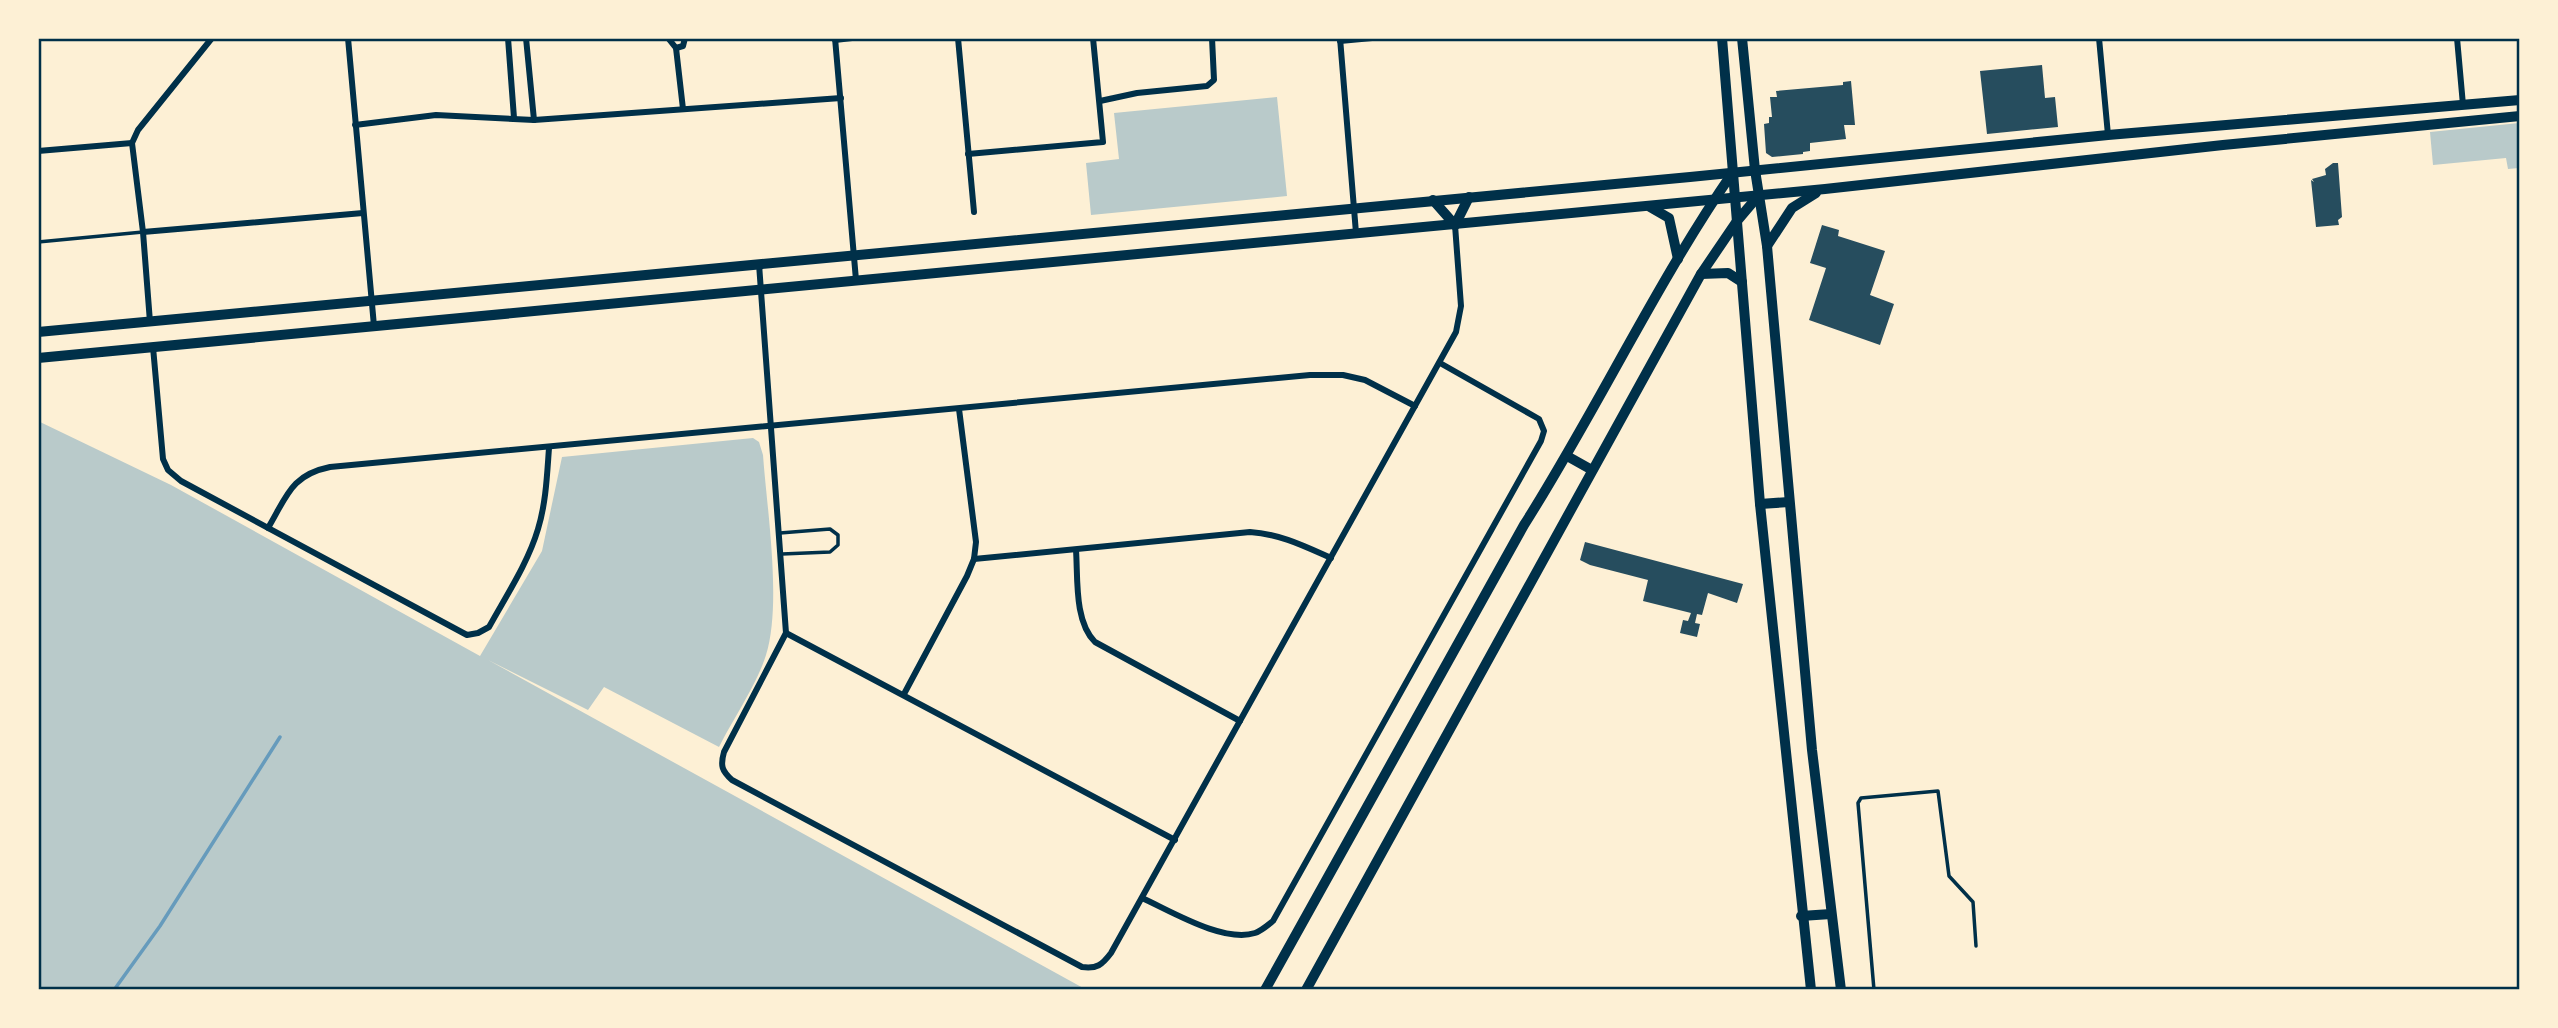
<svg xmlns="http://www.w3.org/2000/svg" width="2558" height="1028" viewBox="0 0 2558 1028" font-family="'DejaVu Sans',sans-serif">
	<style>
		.green { fill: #b9caca }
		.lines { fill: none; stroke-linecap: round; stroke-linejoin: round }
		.stream { stroke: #669bbc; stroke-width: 3.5 }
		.building { fill: #264d5e }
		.service { stroke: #003049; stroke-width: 3.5 }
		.minor { stroke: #003049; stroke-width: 6 }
		.trunk { stroke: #003049; stroke-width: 10 }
		.neatline { fill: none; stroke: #003049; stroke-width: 2.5 }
	</style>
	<rect width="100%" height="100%" fill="#fdf0d5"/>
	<g class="green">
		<polygon points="1277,97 1287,196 1091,215 1086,163 1119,159 1114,113"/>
		<polygon points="2519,123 2519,168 2508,169 2506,158 2433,165 2430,132"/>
		<path d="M38 421 171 485 480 656 542 551 562 457 753 438 759 442 763 455C767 510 782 604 766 655 757 684 733 719 719 747L604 687 588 710 488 660 1085 989H39Z"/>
	</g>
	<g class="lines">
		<polyline class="stream" points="114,990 160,926 280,737"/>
	</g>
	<g class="building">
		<polygon points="2042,65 2045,98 2055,97 2058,127 1987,134 1980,71"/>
		<polygon points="1851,81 1855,125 1844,125 1846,139 1810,143 1810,151 1803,152 1803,154 1772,157 1766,153 1764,124 1769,123 1769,117 1772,117 1770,97 1777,97 1776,91 1843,85 1843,82"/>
		<polygon points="2333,163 2338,163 2342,217 2338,220 2339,225 2316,227 2311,180 2314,182 2312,179 2326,175 2325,169"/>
		<polygon points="1822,225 1839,230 1838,236 1885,251 1870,295 1894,304 1880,345 1809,320 1826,268 1810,263"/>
		<polygon points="1585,542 1743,584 1737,603 1708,593 1702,615 1697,614 1695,623 1700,624 1697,637 1680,633 1683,620 1688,621 1691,613 1643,601 1648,580 1590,565 1580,560"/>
	</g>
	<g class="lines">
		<g class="service">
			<polyline points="38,242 143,232"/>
			<polyline points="780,533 830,529 838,535 838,545 830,552 782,554"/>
			<polyline points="1874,990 1858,803 1861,798 1938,791 1949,876 1973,902 1976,946"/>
		</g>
		<g class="minor">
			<polyline points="348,38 374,326"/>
			<polyline points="508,38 514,118"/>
			<polyline points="526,38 534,120"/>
			<polyline points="668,38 676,48 683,109"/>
			<polyline points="835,38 856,280"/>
			<polyline points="958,38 974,212"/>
			<polyline points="1340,38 1356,233"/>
			<polyline points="2099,38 2108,135"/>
			<polyline points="2457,38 2463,105"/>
			<polyline points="835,40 852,38"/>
			<polyline points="1340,41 1372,38"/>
			<polyline points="676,48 683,46 685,38"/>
			<polyline points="1100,101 1137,93 1207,86 1214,80 1212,38"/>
			<polyline points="355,125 436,115 534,120 841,98"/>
			<polyline points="38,151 132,143"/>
			<polyline points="968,154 1103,142 1093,38"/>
			<polyline points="143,232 363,213"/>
			<path d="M759 264 786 633 724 752C720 766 722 771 732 780L1082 967C1097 969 1102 965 1111 953L1456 332 1461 306 1455 225"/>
			<polyline points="150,322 143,232 132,143 138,130 212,38"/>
			<path d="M153 347 163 459 168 470 181 481 467 635 478 633 489 627C506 596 528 563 538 529 546 503 547 475 549 448"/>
			<path d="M268 528C287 496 291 475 330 467L1310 375H1343L1365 380 1415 406"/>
			<path d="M1076 550C1078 578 1074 621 1095 642L1240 721"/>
			<path d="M974 559 1250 532C1280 534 1304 546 1331 558"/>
			<polyline points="786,633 1175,840"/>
			<polyline points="904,694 967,576 974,559 976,542 959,409"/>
			<path d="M1142 898C1171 911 1223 943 1255 933 1261 931 1268 925 1273 921L1541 441 1544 431 1539 419 1440 363"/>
		</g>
		<g class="trunk">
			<polyline points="1722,38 1760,504 1811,990"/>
			<polyline points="1742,38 1755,170 1767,246 1812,750 1841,990"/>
			<polyline points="1433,200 1455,225"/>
			<polyline points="1650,207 1669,218 1678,259"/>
			<polyline points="1455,225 1469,197"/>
			<polyline points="1767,246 1792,208 1816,193"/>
			<polyline points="1701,274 1728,273 1742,282"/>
			<polyline points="38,332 1690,177 2108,135 2520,100"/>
			<polyline points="38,358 1825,189 2223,145 2520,116"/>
			<polyline points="1567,456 1592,470"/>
			<polyline points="1760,504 1789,502"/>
			<polyline points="1801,916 1831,914"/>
			<path d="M1265 990 1524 525C1597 410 1655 285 1733 172"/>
			<polyline points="1306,990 1701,274 1737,221 1759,195"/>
		</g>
	</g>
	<rect width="2558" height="1028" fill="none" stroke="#fdf0d5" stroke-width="80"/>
	<rect x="40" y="40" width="2478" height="948" class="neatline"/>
</svg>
